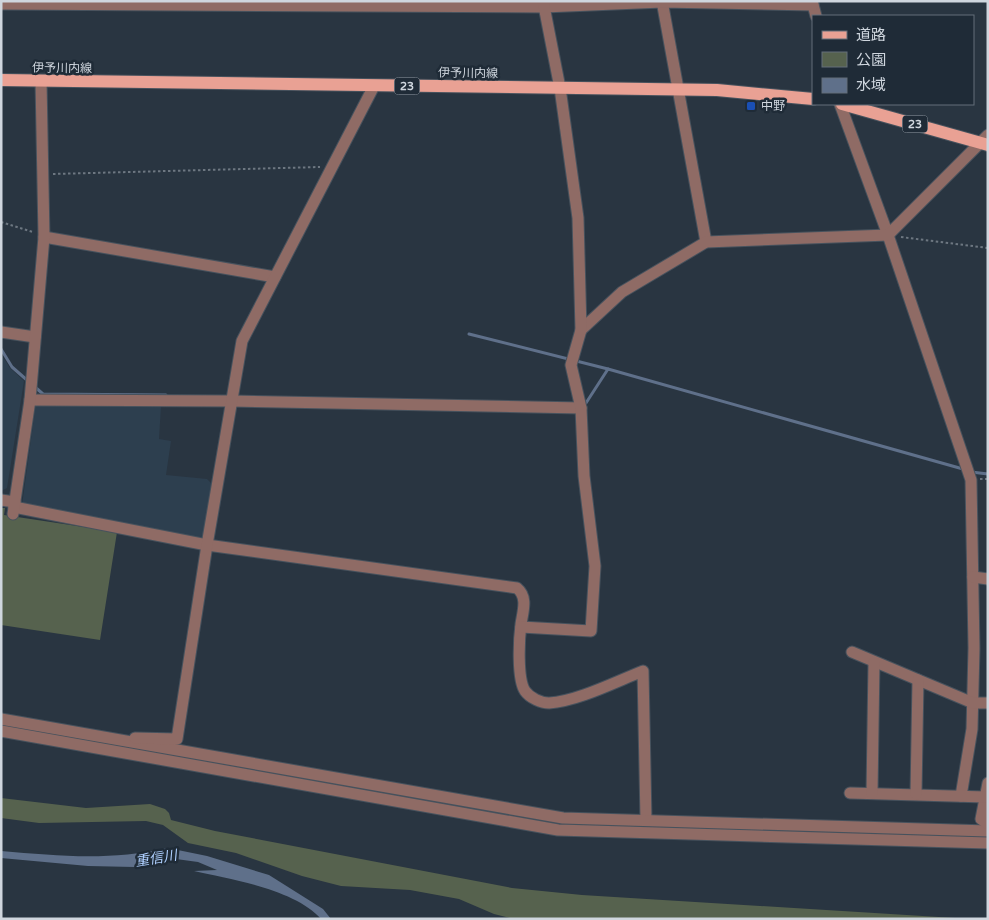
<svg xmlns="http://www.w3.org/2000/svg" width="989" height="920" viewBox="0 0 989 920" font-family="'Varela Round','Noto Sans JP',sans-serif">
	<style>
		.built { fill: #2d3f4f }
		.green { fill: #56624e }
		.water { fill: #5f708a }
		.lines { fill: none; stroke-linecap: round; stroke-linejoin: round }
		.stream { stroke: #5f708a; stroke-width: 3 }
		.minor-casing { stroke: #47525d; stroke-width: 13 }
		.major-casing { stroke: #47525d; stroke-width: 14 }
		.path { stroke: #6d7781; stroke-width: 2; stroke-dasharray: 2.5 2.5; stroke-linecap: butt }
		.minor { stroke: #8f6b65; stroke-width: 11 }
		.major { stroke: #e9a194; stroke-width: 12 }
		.transit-dot { fill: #1a4fb4; stroke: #1f2b37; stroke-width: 2 }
		.labels { text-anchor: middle; stroke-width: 5; stroke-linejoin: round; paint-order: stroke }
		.shield { fill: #1f2b37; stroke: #9aa3ac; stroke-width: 1 }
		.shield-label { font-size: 11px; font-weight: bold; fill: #cfd6de }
		.street-label { font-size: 12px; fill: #cfd6de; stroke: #1f2b37 }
		.poi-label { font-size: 12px; fill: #cfd6de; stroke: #1f2b37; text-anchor: start }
		.water-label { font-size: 14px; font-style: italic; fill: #afd0ff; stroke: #1f2b37 }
	</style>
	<rect width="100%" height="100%" fill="#293541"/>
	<g class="built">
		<polygon points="1,354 10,368 24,381 7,488 1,491"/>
		<polygon points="36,403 161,406 159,439 171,441 166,475 207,479 213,485 204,541 22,505"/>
	</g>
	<g class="green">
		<polygon points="1,508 5,508 4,515 117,532 100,640 1,625"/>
		<polygon points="1,798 86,808 150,804 165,809 169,813 171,820 215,831 512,888 582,895 971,919 514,919 494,914 459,899 410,890 341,886 302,876 236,853 188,843 163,825 146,821 39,823 1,818"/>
	</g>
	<path class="water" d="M168 848 207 856 269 875 323 909 331 919H321C296 890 231 879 194 871L217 870 198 862 176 859 134 867 88 866 1 858V851C60 856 109 861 168 848Z"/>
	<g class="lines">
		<g class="stream">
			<polyline points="469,334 608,369"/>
			<polyline points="1,349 12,367 28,381"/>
			<polyline points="35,387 43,394 166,395"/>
			<polyline points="582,403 586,403 608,369 963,469"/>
			<polyline points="971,472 988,474"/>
		</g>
		<g class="minor-casing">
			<g id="minor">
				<polyline points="662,1 706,242"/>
				<polyline points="812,1 816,16"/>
				<polyline points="1,4 544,7 662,2 813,5"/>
				<polyline points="840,104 888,235 971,480 974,648 972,729 961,796"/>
				<polyline points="44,237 275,277"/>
				<polyline points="581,330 622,292 706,242 888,235 988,135"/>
				<polyline points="1,332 35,337"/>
				<polyline points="30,400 232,401 581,408"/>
				<polyline points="1,500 15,502"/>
				<path d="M14 507 207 545 517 588C528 597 523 611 521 624 519 639 517 679 525 691 530 698 541 703 549 703 578 701 615 682 643 671L646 820"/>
				<polyline points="13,514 30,400 44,237 41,81"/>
				<polyline points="973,577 988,579"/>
				<polyline points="521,627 591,631 595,566 584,476 581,408 571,365 581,330 578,218 560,88 543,1"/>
				<polyline points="852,652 973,703 988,703"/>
				<polyline points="1,719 563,818 988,831"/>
				<polyline points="1,731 558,830 988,843"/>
				<polyline points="135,738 177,739 207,545 242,341 374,86"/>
				<polyline points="988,783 981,819 988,824"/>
				<polyline points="850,793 985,797"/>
				<polyline points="872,793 874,662"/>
				<polyline points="916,794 918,680"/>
			</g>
		</g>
		<g class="major-casing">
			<g id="major">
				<polyline points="1,80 717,90 813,99"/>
				<polyline points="842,104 988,145"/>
			</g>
		</g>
		<g class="path">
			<polyline points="53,174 320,167"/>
			<polyline points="1,222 33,232"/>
			<polyline points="901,237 988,248"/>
			<polyline points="980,479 988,479"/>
		</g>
		<use href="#minor" class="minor"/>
		<use href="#major" class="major"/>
	</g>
	<rect class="transit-dot" x="746" y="101" width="10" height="10" rx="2.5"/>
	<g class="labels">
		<g class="shield">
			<rect x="394.5" y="77.5" width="25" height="17" rx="4"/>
			<rect x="902.5" y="115.5" width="25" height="17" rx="4"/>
		</g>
		<g class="shield-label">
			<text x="407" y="90">23</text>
			<text x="915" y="128">23</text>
		</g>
		<g class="street-label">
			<text transform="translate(62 68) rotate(1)" y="4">伊予川内線</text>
			<text transform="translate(468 73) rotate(1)" y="4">伊予川内線</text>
		</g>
		<g class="poi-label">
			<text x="761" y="110">中野</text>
		</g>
		<g class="water-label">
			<text transform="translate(156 858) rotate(-9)" y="5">重信川</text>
		</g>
	</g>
	<rect width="989" height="920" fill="none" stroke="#cfd6de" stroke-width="5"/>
	<rect x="812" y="15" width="162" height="90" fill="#1f2b37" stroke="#656f7a"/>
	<rect x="822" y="31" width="25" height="8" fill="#e9a194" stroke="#656f7a"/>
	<text x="856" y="40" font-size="15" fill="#cfd6de">道路</text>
	<rect x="822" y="52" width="25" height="15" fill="#56624e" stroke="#656f7a"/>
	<text x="856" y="65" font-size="15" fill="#cfd6de">公園</text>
	<rect x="822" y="78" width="25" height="15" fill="#5f708a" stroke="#656f7a"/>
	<text x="856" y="90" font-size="15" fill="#cfd6de">水域</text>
</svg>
